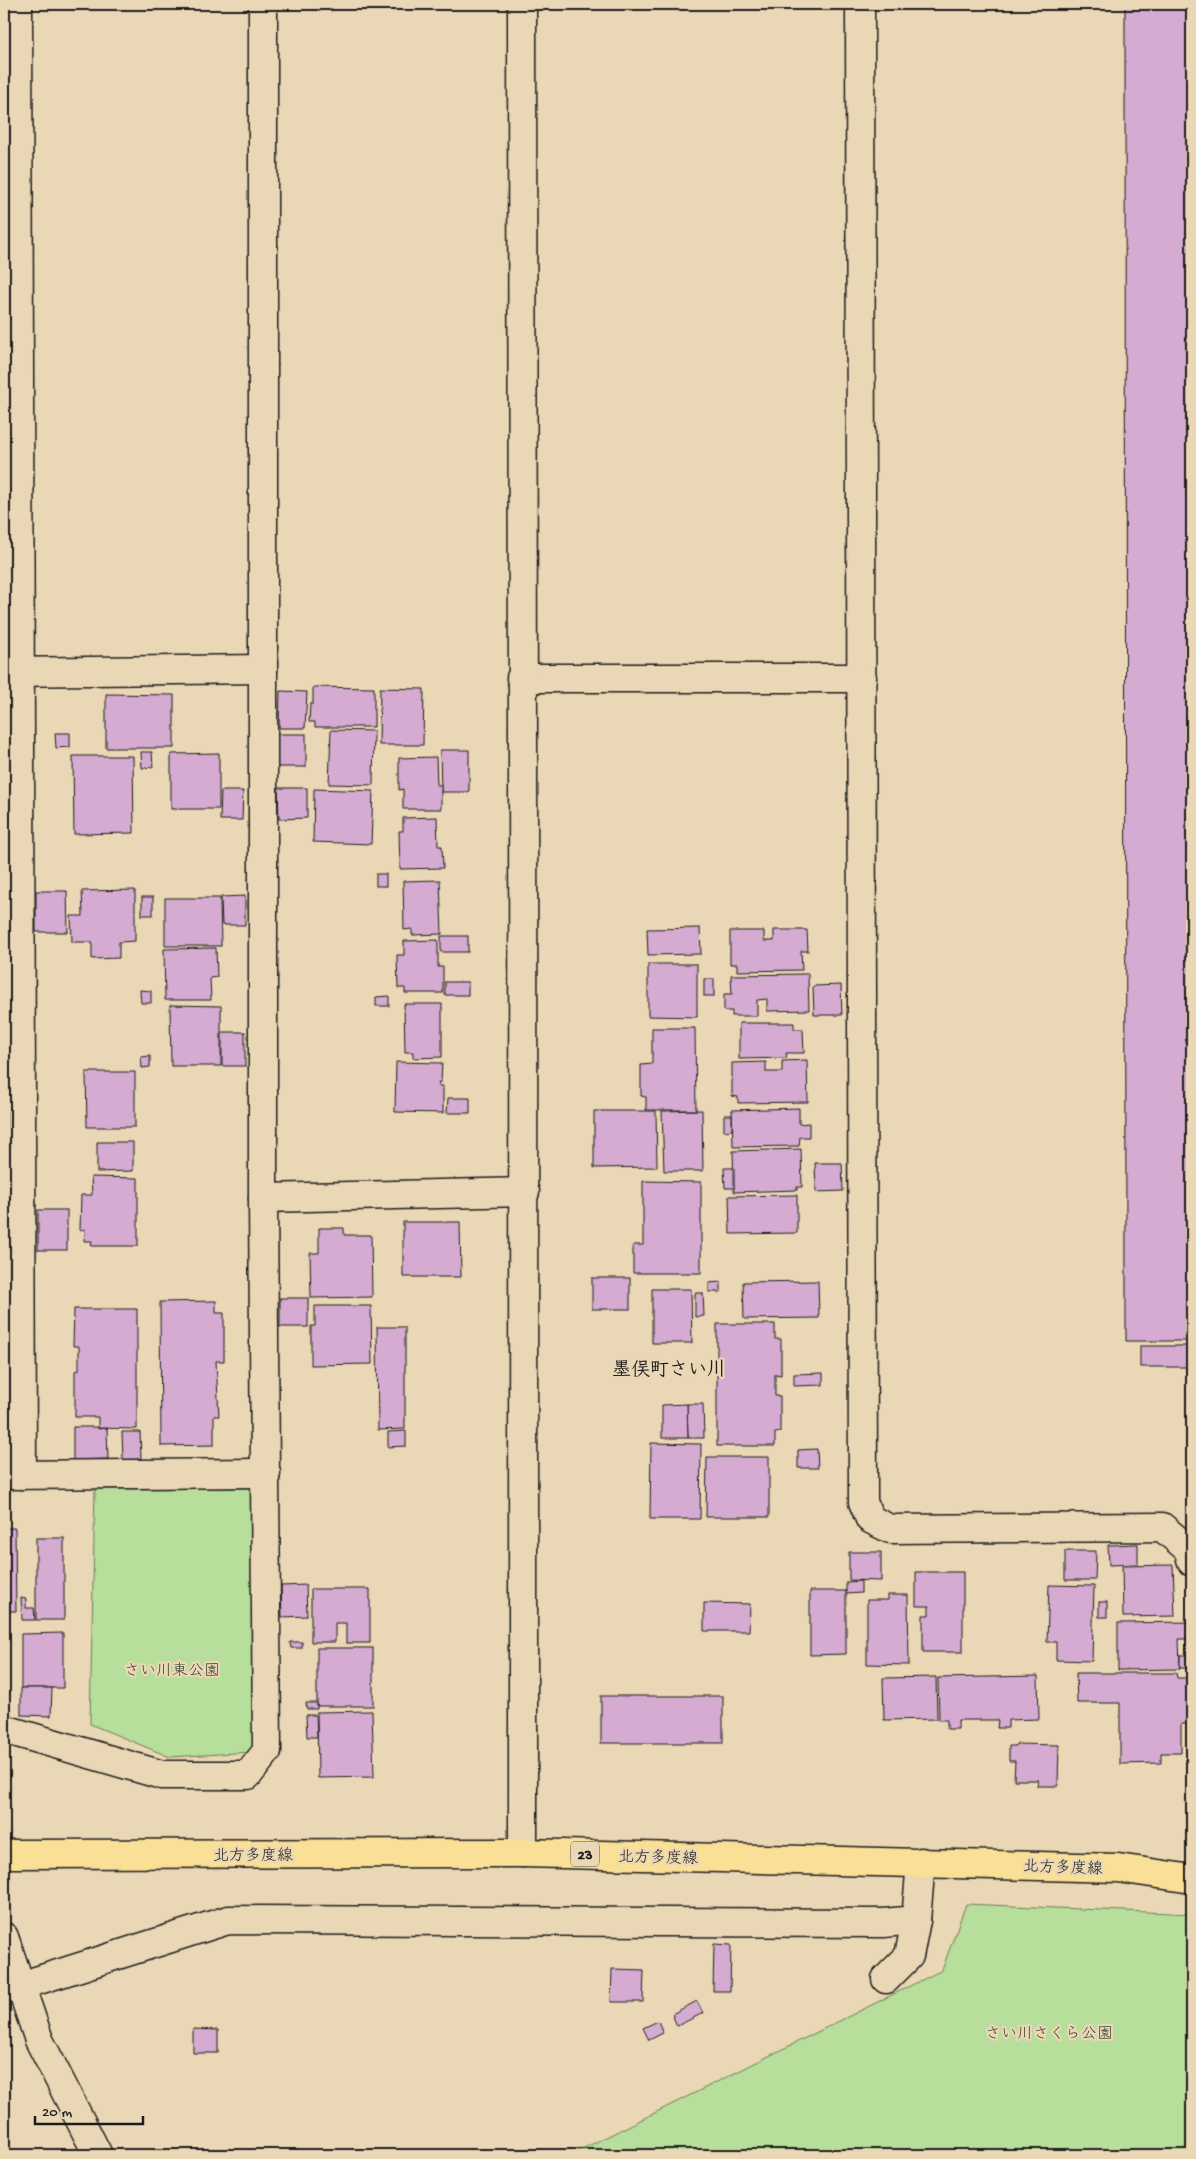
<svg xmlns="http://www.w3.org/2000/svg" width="1196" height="2159" viewBox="0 0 1196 2159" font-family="'Gochi Hand','Klee One',sans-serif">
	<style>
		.green { fill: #b7de9a; stroke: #6a7d5b }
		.building { fill: #d5abd1; stroke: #1c1c1c }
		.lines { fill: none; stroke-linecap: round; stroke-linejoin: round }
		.street-casing { stroke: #1c1c1c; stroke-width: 31 }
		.secondary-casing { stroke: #1c1c1c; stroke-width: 31 }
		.primary-casing { stroke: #1c1c1c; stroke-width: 31 }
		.street { stroke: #ead7b5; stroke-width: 28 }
		.secondary { stroke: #ead7b5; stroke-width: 28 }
		.primary { stroke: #fadf96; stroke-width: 28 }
		.labels { text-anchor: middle; stroke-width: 4.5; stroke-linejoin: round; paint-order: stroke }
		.shield { fill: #ead7b5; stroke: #5a544a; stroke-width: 1 }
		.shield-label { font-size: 15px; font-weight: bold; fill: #1c1c1c }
		.park-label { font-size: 16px; fill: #3b4335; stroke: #ead7b5 }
		.street-label { font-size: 16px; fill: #1c1c1c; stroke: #ead7b5 }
		.quarter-label { font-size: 19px; font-weight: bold; fill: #1c1c1c; stroke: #ead7b5 }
	</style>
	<rect width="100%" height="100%" fill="#ead7b5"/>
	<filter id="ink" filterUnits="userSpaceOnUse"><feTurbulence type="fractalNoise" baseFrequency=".02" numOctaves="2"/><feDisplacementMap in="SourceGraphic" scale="10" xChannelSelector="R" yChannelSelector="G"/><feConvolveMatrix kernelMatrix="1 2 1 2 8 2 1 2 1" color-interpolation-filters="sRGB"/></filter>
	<g filter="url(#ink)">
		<g class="green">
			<polygon points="252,1488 253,1752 170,1757 90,1724 95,1489"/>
			<polygon points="966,1904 1192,1914 1192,2155 570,2155 942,1970"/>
		</g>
		<g class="building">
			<polygon points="1125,4 1192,4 1192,1341 1126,1341"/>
			<polygon points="313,687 374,688 374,727 315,727 315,722 309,722 310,704 313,704"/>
			<polygon points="380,688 424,689 423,745 379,745"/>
			<polygon points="280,691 307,692 305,728 279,728"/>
			<polygon points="106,694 174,695 174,748 106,748"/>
			<polygon points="331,730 374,731 373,785 329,784"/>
			<polygon points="55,733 70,733 70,747 56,748"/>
			<rect x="277" y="734" width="29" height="33"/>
			<polygon points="440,750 469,750 469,792 441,792"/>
			<polygon points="141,752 152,752 153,767 142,768"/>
			<polygon points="219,753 219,809 171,809 171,754"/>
			<polygon points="73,756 133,756 134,833 74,834"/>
			<polygon points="436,757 437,785 441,785 441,809 403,809 403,789 399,790 399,758"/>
			<polygon points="278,788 307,788 307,818 279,819"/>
			<polygon points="314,789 373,791 371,844 313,842"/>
			<polygon points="221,791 243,791 242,820 220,820"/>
			<polygon points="437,817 438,846 442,846 443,868 400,869 399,831 403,831 403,818"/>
			<rect x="376" y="874" width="10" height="12"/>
			<polygon points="440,880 442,934 412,935 412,929 404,930 403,881"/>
			<polygon points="135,890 135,941 119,942 119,958 92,959 92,942 72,942 71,916 83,916 82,891"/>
			<polygon points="36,891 67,891 68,932 36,932"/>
			<polygon points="245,896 245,925 222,925 221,897"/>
			<rect x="142" y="897" width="11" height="18"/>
			<polygon points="165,898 220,898 221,946 165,946"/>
			<polygon points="700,928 701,954 648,955 647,929"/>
			<polygon points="774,930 807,930 808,951 801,951 802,970 737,971 737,964 730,964 730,931 764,931 764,941 774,941"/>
			<rect x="441" y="936" width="27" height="16"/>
			<polygon points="438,940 438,967 443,967 443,993 405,993 405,988 398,988 397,955 404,955 404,941"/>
			<polygon points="216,948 217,977 210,978 211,1000 165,1000 164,949"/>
			<polygon points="648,964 697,964 697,1017 648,1016"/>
			<polygon points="808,974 809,1010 767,1011 767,999 757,1000 757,1016 732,1016 732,1011 724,1011 724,994 732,994 731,975"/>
			<rect x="704" y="979" width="10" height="17"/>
			<rect x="445" y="982" width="23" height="13"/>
			<polygon points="841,985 842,1015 814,1015 813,986"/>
			<polygon points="140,990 151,991 151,1003 141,1003"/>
			<polygon points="389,996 389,1006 376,1006 376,997"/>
			<polygon points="404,1004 442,1004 442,1057 413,1058 413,1052 405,1052"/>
			<polygon points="170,1005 221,1006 221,1066 171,1066"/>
			<polygon points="739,1023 794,1023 794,1029 803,1029 804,1053 786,1053 787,1058 739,1059"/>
			<polygon points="652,1028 695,1028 696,1110 646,1110 646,1097 641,1096 641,1065 652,1064"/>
			<rect x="222" y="1032" width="23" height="34"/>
			<polygon points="150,1056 150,1067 142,1068 141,1057"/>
			<polygon points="807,1060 808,1102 738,1103 738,1097 732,1096 732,1063 766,1062 766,1072 782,1072 782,1061"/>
			<polygon points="396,1062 442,1063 441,1082 438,1082 439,1086 443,1086 443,1113 395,1112"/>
			<polygon points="86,1072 135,1072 135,1127 87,1127"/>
			<polygon points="448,1098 470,1098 470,1113 447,1113"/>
			<polygon points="799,1108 799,1124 809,1123 809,1137 800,1137 799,1146 733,1147 732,1110"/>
			<polygon points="702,1110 703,1171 664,1171 662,1111"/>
			<polygon points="594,1111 656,1111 657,1167 594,1168"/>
			<polygon points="724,1115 732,1115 732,1130 724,1131"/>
			<polygon points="97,1142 133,1142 133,1171 97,1172"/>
			<polygon points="801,1149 802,1187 797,1187 797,1190 734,1192 733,1151"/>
			<polygon points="815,1163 842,1163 843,1191 816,1192"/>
			<polygon points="724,1168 734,1168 734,1188 725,1188"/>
			<polygon points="91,1177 138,1178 138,1246 91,1246 92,1241 84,1241 85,1229 80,1230 81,1195 92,1195"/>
			<polygon points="643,1181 701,1182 701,1273 633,1273 633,1245 643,1245"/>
			<polygon points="797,1195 797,1233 730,1234 729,1196"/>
			<rect x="38" y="1210" width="29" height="40"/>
			<polygon points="403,1222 460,1222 461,1277 403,1277"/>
			<polygon points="319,1228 344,1228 344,1235 371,1235 372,1297 311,1298 310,1253 319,1253"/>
			<rect x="592" y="1278" width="38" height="31"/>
			<polygon points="818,1281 819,1318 744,1319 743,1282"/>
			<polygon points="721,1282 721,1292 709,1292 709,1283"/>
			<polygon points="652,1289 691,1289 692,1343 652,1343"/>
			<polygon points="695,1293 703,1293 704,1316 695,1317"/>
			<rect x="280" y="1298" width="28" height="29"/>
			<polygon points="216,1301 216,1313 224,1313 224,1361 216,1361 219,1416 214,1416 214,1445 161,1446 160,1302"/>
			<polygon points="315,1306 371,1306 372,1364 311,1365 311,1326 315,1326"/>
			<polygon points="74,1309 137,1309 137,1429 98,1428 98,1417 75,1417 75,1371 79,1370 79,1346 73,1346"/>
			<polygon points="717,1324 775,1324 775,1339 781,1339 781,1375 775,1374 775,1396 780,1396 780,1432 775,1433 775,1446 717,1446"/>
			<polygon points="377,1327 405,1327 405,1429 378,1430"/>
			<rect x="1140" y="1346" width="52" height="21"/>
			<polygon points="823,1373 823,1385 794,1386 794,1374"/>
			<polygon points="687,1404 703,1404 704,1438 688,1438"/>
			<polygon points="687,1404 688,1438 662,1438 662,1405"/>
			<polygon points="73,1427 98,1427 98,1429 107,1428 108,1459 73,1460"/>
			<polygon points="406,1431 406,1446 388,1447 388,1432"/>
			<polygon points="122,1432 140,1432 141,1459 123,1460"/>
			<polygon points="651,1443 701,1444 700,1519 650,1519"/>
			<polygon points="817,1449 818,1468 798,1468 798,1450"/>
			<polygon points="707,1457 769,1457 769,1517 706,1517"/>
			<polygon points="4,1528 15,1528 16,1611 4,1611"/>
			<rect x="36" y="1538" width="28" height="82"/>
			<polygon points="1138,1544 1138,1564 1109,1565 1108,1545"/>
			<polygon points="1065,1551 1096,1551 1095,1580 1065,1580"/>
			<polygon points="849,1552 881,1552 881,1581 849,1580"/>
			<polygon points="1173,1565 1175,1616 1123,1617 1122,1566"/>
			<polygon points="916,1572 963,1572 963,1652 923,1652 923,1615 929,1615 929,1606 916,1606"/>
			<polygon points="861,1581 861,1593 846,1594 846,1582"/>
			<polygon points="306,1585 307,1616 282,1617 281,1586"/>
			<polygon points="1049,1585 1094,1586 1092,1661 1056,1660 1056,1642 1047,1642"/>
			<polygon points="311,1589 370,1589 370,1643 346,1643 346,1623 335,1623 335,1642 311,1642"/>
			<polygon points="810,1591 846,1591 846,1654 810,1655"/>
			<polygon points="888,1595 908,1595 909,1665 867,1664 867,1600 888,1600"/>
			<polygon points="21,1598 26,1599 26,1608 34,1608 35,1620 22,1620"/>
			<rect x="1099" y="1602" width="8" height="15"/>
			<polygon points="704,1603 750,1604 749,1631 704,1631"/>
			<polygon points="1192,1622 1192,1639 1179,1639 1180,1669 1118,1670 1118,1623"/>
			<polygon points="63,1633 63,1688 21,1688 21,1634"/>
			<polygon points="290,1642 302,1642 302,1648 291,1648"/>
			<rect x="317" y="1648" width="56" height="58"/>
			<rect x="1180" y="1655" width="12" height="13"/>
			<polygon points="1076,1673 1176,1673 1177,1678 1192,1678 1192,1724 1181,1724 1181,1753 1161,1753 1161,1763 1120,1764 1120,1703 1077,1703"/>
			<polygon points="1038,1676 1039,1719 1008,1720 1008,1728 997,1728 998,1720 958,1720 958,1729 947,1729 947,1720 939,1720 938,1678"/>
			<polygon points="936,1677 937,1719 884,1720 883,1678"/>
			<polygon points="21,1688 52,1688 51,1716 21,1715"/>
			<rect x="601" y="1696" width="122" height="47"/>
			<polygon points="306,1703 317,1703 317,1709 307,1709"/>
			<polygon points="372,1711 374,1777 318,1778 317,1712"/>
			<polygon points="306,1715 316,1715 317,1737 307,1737"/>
			<polygon points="1016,1744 1059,1745 1058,1786 1037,1786 1038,1780 1014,1780 1015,1761 1009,1761 1009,1746 1016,1746"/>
			<polygon points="714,1944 731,1945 730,1991 713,1991"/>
			<polygon points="612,1969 644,1970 643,2002 611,2002"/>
			<polygon points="697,2001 703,2013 677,2026 672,2014"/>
			<polygon points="658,2021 663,2033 649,2040 643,2028"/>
			<polygon points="193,2029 218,2030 218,2053 193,2053"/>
		</g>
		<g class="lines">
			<g class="street-casing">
				<g id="street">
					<polyline points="18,4 22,1475"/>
					<polyline points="860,4 863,1502 870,1519 890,1529 1162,1527 1188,1549 1192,1562"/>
					<polyline points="4,672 263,669"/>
					<polyline points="521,678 862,678"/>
					<polyline points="263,1198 525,1192"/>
					<polyline points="4,1475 266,1473"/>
					<polyline points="4,1729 162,1775 248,1775 267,1751 263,1198 263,4"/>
					<polyline points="4,1937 39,2040 98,2155"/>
					<polyline points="886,1979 909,1956 916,1920 921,1862"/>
					<polyline points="20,1986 228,1920 883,1923 916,1920"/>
				</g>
			</g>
			<g class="secondary-casing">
				<path id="secondary" d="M522 4C521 620 526 1237 523 1853"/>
			</g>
			<g class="primary-casing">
				<polyline id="primary" points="4,1854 523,1853 1118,1868 1192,1879"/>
			</g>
			<use href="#street" class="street"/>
			<use href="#secondary" class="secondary"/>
			<use href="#primary" class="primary"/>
		</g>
	</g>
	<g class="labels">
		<rect class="shield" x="571" y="1841.5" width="28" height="25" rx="4"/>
		<g class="shield-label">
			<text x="585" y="1859">23</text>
		</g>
		<g class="park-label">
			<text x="172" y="1675">さい川東公園</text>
			<text x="1049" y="2038">さい川さくら公園</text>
		</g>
		<g class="street-label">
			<text x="253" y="1860">北方多度線</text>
			<text transform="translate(658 1856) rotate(1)" y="6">北方多度線</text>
			<text transform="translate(1063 1866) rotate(2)" y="6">北方多度線</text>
		</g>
		<g class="quarter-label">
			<text x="669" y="1375">墨俣町さい川</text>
		</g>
	</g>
	<rect width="1196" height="2159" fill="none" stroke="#ead7b5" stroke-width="20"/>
	<rect x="10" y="10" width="1176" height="2139" fill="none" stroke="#1c1c1c" stroke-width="2" filter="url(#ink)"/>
	<path d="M35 2116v8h108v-8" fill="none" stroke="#1c1c1c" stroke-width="2.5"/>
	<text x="42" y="2116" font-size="15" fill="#1c1c1c" stroke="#ead7b5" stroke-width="4" paint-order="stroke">20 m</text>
</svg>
